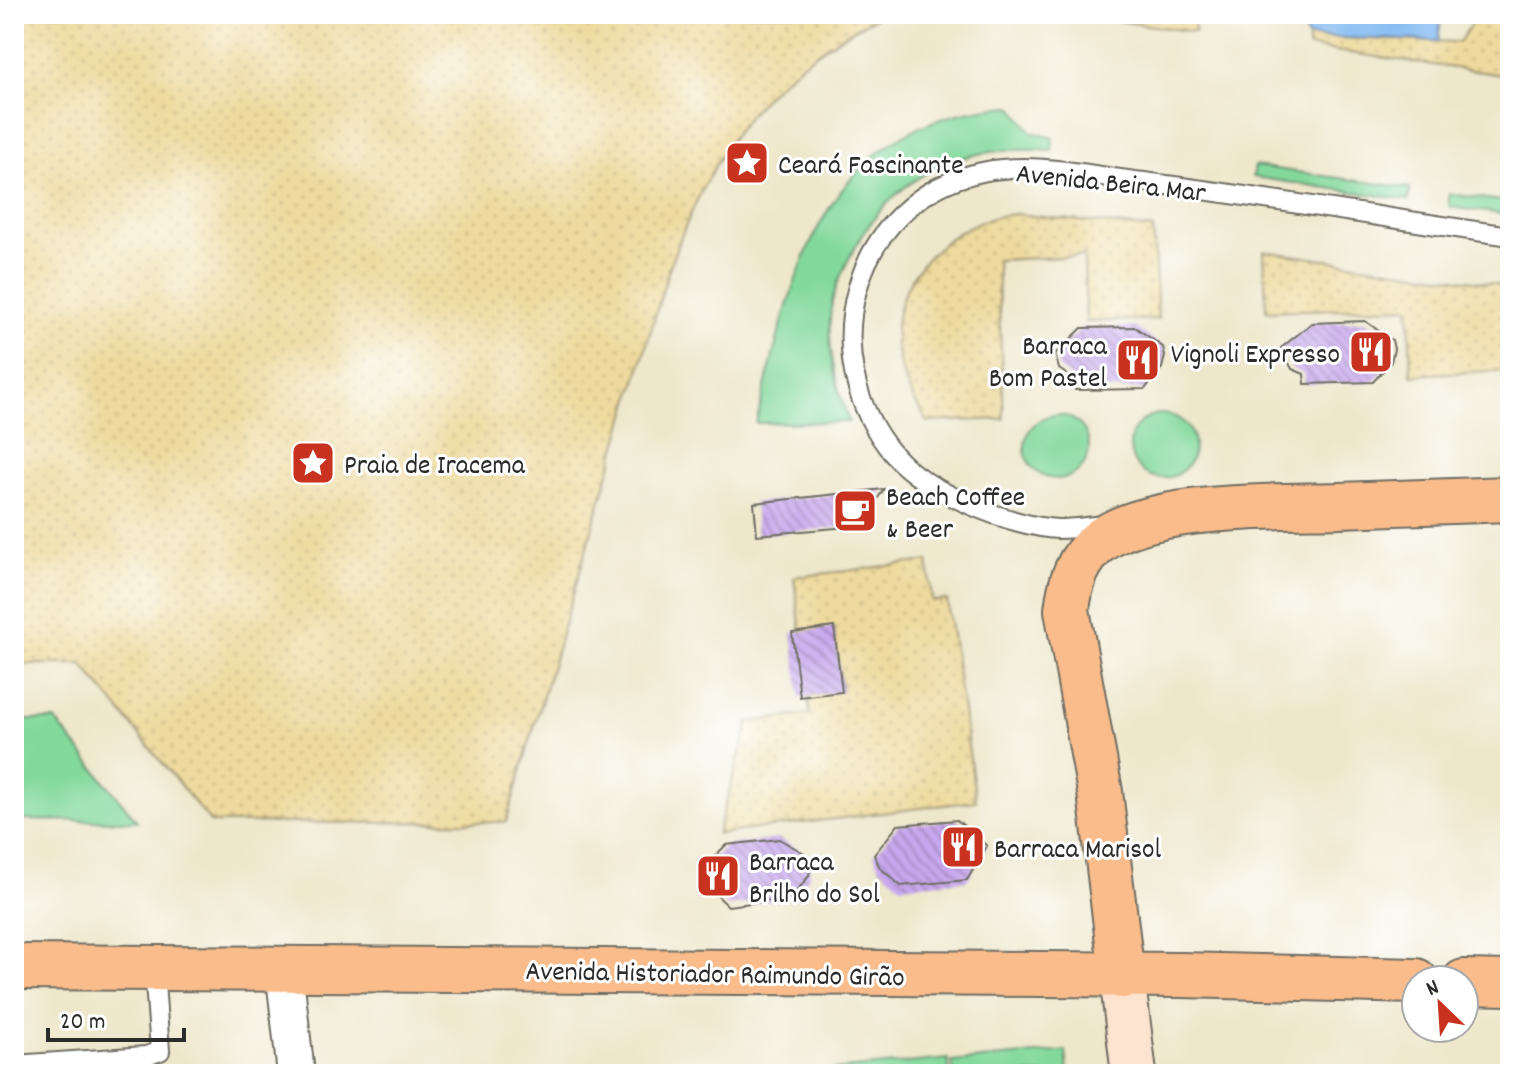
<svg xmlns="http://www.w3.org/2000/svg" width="1524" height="1088" viewBox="0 0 1524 1088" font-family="Dekko,sans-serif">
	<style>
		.green { fill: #83d99c; stroke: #578264; stroke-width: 2 }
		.sand { fill: url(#sand-dots); stroke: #8c8264; stroke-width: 2 }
		.water { fill: #82baf2; stroke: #56728e; stroke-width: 2 }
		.building { fill: url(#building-back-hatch) }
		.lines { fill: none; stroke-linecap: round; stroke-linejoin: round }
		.service-casing { stroke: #6f6d63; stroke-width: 22 }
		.minor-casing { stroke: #6f6d63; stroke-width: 40 }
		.secondary-casing { stroke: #6f6d63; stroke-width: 48 }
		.primary-casing { stroke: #6f6d63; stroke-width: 48 }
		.service { stroke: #fff; stroke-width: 18 }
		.minor { stroke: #fff; stroke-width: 36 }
		.secondary { stroke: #fde4d1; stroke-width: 44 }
		.primary { stroke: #fabc8b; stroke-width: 44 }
		.labels { text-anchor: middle; stroke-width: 6; stroke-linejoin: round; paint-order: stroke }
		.poi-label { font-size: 28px; fill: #2b2b2b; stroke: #fff; text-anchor: start }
		.street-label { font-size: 28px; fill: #2b2b2b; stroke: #fff }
	</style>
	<defs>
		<pattern id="sand-dots" width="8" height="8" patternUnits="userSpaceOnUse" patternTransform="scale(2)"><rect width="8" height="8" fill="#eeda9e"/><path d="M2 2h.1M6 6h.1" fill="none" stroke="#cb8" stroke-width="1.8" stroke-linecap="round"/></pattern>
		<pattern id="building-back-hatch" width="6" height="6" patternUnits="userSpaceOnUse" patternTransform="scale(2)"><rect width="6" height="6" fill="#c7a7ed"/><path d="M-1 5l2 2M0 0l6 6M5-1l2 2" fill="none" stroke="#a288c0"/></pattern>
	</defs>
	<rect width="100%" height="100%" fill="#fff"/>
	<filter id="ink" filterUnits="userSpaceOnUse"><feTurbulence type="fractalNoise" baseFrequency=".0125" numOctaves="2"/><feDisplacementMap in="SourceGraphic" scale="16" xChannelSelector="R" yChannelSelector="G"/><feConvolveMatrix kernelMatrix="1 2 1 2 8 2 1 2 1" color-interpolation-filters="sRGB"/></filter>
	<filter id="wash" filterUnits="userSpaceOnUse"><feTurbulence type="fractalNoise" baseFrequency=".006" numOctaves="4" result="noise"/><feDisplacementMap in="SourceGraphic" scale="32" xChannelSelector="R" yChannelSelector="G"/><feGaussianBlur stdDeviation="1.8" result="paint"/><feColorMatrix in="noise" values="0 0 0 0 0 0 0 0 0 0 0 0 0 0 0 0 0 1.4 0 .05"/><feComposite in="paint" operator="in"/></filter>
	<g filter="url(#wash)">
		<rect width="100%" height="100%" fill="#eee7cb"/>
		<g class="green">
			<path d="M1012 106 1032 132 1053 138 1052 151C968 143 898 170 856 246 845 265 834 286 831 308 826 347 836 386 849 422L756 423C794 272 822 117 1012 106Z"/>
			<polygon points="1255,166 1410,188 1409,200 1253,177"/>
			<polygon points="1449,194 1510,202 1510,215 1449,207"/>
			<circle cx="1162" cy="446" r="32"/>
			<circle cx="1057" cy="447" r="32"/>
			<polygon points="14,720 55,720 137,821 14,820"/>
			<polygon points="1066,1051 1068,1074 954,1074 952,1062"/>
			<polygon points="948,1059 950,1074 833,1074 833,1070"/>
		</g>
		<g class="sand">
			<path d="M14 14H882C763 75 718 139 671 262L506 822 211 823 82 664H14Z"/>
			<polygon points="1072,14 1194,14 1195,32"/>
			<polygon points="1478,14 1510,14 1510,76 1308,47 1308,37 1459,42"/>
			<path d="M1016 214 1153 229 1158 319 1086 322 1084 256 997 260 1004 419 928 422C911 398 898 371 896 341 891 275 954 218 1016 214Z"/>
			<polygon points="1264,251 1510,286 1510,370 1411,375 1409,307 1266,311"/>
			<polygon points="928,561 932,601 947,600 976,801 717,834 749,722 810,714 808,696 842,691 834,628 801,632 794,577"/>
		</g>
		<polygon class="water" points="1295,14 1442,14 1438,41 1308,37"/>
		<g id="blocks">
			<g class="building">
				<polygon points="1365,321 1392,340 1394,349 1391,362 1373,382 1305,384 1304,374 1292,369 1281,348 1312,323"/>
				<polygon points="1135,327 1163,347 1165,356 1162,368 1145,389 1075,390 1075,380 1059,369 1055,354 1082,328"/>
				<polygon points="884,489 859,526 757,535 754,503"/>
				<polygon points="834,627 842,692 800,697 792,633"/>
				<polygon points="957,820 987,846 967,880 901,886 880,868 874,855 898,825"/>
				<polygon points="779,839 804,853 811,861 809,876 791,898 728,906 703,882 706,865 726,845"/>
			</g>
		</g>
	</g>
	<g filter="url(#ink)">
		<use href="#blocks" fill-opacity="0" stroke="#6f6d63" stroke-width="2"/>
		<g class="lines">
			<g class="service-casing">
				<g id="service">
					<path d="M1106 525C1090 526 1073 529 1058 529 1012 527 924 491 894 455 811 358 851 199 982 172 1035 161 1091 176 1144 182 1267 198 1388 218 1510 236"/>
					<polyline points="14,1065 146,1056 160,1051 154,969"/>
				</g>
			</g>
			<g class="minor-casing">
				<polyline id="minor" points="284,968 296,1074"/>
			</g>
			<g class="secondary-casing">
				<polyline id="secondary" points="1122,976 1134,1074"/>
			</g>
			<g class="primary-casing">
				<g id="primary">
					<polyline points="14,967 1181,975 1416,981"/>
					<path d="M1122 976 1100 792 1067 610C1070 583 1077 559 1100 541 1151 503 1276 507 1339 505 1396 503 1453 501 1510 499"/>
					<polyline points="1464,982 1510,983"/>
				</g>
			</g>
			<use href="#service" class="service"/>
			<use href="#minor" class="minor"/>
			<use href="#secondary" class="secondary"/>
			<use href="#primary" class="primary"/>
		</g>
	</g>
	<defs>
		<g id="sight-square" transform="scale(2.3)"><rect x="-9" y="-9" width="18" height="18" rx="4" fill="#c8321e" stroke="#fff"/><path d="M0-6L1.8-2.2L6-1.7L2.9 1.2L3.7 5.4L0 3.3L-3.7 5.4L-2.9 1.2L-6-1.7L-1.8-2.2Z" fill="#fff"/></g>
		<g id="restaurant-square" transform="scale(2.3)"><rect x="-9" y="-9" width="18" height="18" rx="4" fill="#c8321e" stroke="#fff"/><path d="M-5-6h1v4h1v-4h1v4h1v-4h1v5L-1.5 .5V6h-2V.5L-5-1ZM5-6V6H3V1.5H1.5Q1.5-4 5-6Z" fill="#fff"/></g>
		<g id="cafe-square" transform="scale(2.3)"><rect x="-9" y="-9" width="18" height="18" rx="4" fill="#c8321e" stroke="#fff"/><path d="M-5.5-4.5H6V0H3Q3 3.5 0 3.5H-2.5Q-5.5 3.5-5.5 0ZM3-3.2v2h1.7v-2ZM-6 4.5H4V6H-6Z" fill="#fff"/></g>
	</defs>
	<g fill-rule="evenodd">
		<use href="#sight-square" x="747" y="163"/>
		<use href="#restaurant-square" x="1371" y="352"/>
		<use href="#restaurant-square" x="1138" y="360"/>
		<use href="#sight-square" x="313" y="463"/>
		<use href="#cafe-square" x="855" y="511"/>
		<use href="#restaurant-square" x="963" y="847"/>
		<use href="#restaurant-square" x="718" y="876"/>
	</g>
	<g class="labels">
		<g class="poi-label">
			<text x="778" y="173">Ceará Fascinante</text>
			<text x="1107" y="354" text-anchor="end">Barraca<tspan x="1107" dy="32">Bom Pastel</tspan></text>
			<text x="1340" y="362" text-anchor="end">Vignoli Expresso</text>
			<text x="344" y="473">Praia de Iracema</text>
			<text x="886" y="505">Beach Coffee<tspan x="886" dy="32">&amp; Beer</tspan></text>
			<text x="994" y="857">Barraca Marisol</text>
			<text x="749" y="870">Barraca<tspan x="749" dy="32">Brilho do Sol</tspan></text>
		</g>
		<g class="street-label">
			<text transform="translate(1111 181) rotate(6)" y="10">Avenida Beira Mar</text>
			<text transform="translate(715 972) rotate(1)" y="10">Avenida Historiador Raimundo Girão</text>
		</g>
	</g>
	<rect width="1524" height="1088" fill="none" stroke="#fff" stroke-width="48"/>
	<g transform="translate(1440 1004) rotate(335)"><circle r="38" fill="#ffffff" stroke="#aaaaaa" stroke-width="2"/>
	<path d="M0-6L14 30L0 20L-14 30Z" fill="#c8321e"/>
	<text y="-12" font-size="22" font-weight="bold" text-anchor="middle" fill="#2b2b2b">N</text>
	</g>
	<path d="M48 1028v12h136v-12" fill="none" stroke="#2b2b2b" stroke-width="4"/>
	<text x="60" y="1028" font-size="24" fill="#2b2b2b" stroke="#ffffff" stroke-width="6" paint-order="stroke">20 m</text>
</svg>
